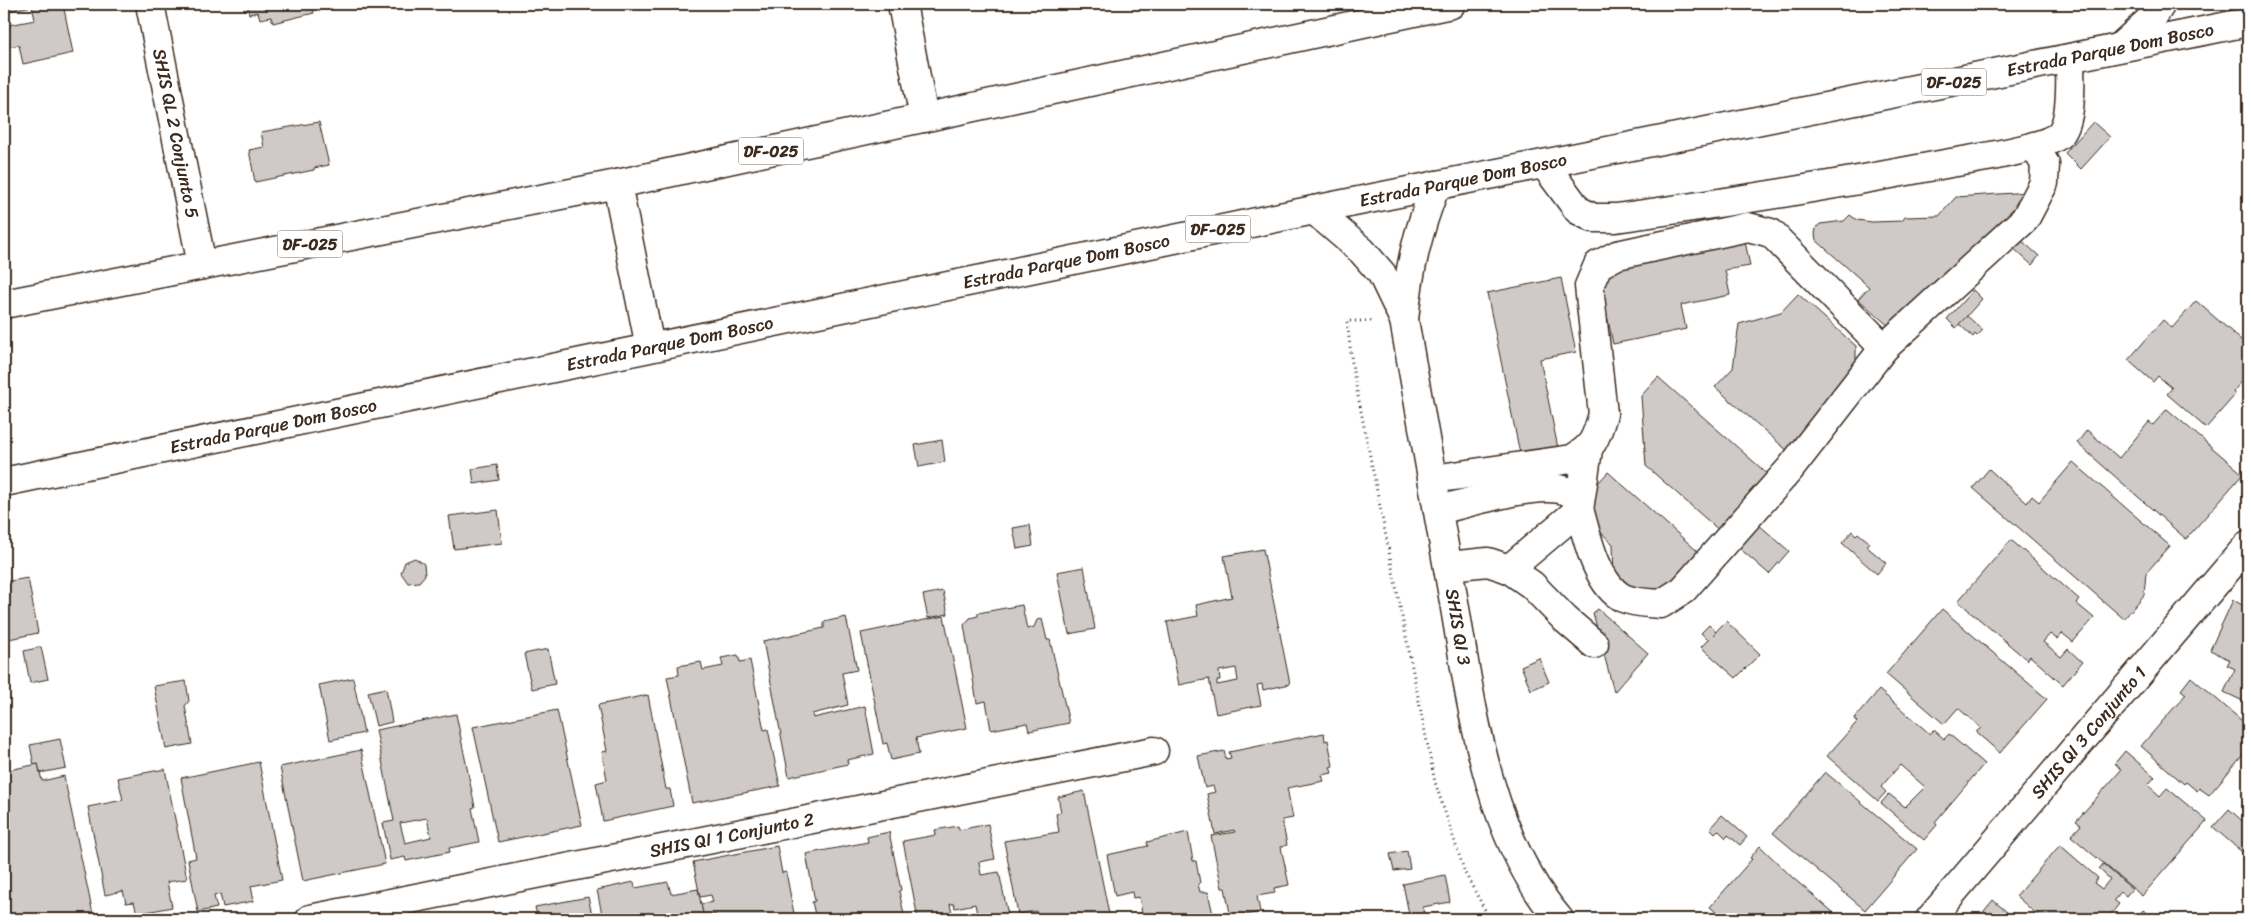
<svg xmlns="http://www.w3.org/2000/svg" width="2252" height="923" viewBox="0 0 2252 923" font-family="Sriracha,sans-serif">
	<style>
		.building { fill: #cfcac7; stroke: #3b2a1e; fill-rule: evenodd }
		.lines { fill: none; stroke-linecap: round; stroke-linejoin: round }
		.minor-casing { stroke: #3b2a1e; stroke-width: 31 }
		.major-casing { stroke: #3b2a1e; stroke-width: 31 }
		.path { stroke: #3b2a1e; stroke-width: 3; stroke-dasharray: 1 4; stroke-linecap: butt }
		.minor { stroke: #fff; stroke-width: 28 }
		.major { stroke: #fff; stroke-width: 28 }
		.labels { text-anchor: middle; stroke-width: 5; stroke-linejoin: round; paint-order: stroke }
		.shield { fill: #fff; stroke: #766a62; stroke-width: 1 }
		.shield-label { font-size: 16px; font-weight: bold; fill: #3b2a1e }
		.street-label { font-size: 18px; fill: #3b2a1e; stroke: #fff }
	</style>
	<rect width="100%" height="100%" fill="#fff"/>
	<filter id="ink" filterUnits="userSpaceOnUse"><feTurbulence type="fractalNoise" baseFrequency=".02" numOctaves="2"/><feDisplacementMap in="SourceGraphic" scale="10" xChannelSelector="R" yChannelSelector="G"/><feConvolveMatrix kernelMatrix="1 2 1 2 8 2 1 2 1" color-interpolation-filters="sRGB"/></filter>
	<g filter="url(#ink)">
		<g class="building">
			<polygon points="4,4 63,4 73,53 23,64 19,45 4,48 4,26 35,20 32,6 4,12"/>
			<polygon points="247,4 312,4 314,13 273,23 271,17 260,19 258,12 249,14"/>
			<polygon points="319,122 329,165 314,168 314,170 255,182 249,150 264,147 261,132"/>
			<polygon points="2093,122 2110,137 2081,169 2065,153"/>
			<polygon points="2028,192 1900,336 1858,299 1869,287 1816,240 1815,235 1816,228 1820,224 1844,221 1850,215 1857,220 1872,222 1902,221 1905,217 1939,216 1956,197"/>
			<polygon points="2019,238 2039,256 2032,265 2012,247"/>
			<polygon points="1745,241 1750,266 1725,270 1730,295 1681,305 1686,329 1613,344 1602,291 1605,280 1612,270"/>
			<polygon points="1561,278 1576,352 1540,359 1568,498 1526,483 1487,293"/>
			<polygon points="1973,290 1982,299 1956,328 1947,319"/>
			<polygon points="2248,290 2248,315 2243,301"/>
			<polygon points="1798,294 1856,346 1856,377 1790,453 1715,387 1733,368 1739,324 1781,312"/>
			<polygon points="2196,301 2248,346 2248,374 2233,392 2235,395 2206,428 2167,394 2172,388 2158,376 2153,382 2128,360 2163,320 2172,328"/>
			<polygon points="1967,316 1983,330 1977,336 1975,334 1973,337 1959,324"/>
			<polygon points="1658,377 1771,477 1722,533 1646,466 1641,396"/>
			<polygon points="2167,409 2243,474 2186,539 2077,443 2087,430 2119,458 2149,422 2153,425"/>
			<polygon points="942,440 945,462 919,467 915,445"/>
			<polygon points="2073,462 2170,546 2146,573 2144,595 2124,619 1973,488 1989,469 2027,503 2032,496 2039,502"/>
			<polygon points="497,465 499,480 474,484 472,469"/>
			<polygon points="1608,472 1703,556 1652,613 1614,578 1613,544 1594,526 1591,491"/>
			<polygon points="498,510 502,543 454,549 449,516"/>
			<polygon points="1758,524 1789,551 1769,574 1737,546"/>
			<polygon points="1030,525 1033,546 1017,549 1013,528"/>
			<polygon points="1852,531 1856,535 1858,533 1869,542 1866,546 1886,563 1877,574 1842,543"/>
			<polygon points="2011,540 2079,599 2076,603 2094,618 2073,642 2062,633 2057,639 2050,634 2043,642 2061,657 2068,649 2082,662 2063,685 2030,656 2027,660 1958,601"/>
			<path d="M1263 549 1290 684 1263 690 1262 684 1257 685 1261 705 1216 714 1209 679 1179 685 1167 622 1198 616 1196 605 1232 597 1224 556ZM1236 668 1238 681 1217 685V680H1220L1219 671Z"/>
			<polygon points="415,558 424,564 425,575 419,582 408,583 401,573 405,562"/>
			<polygon points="1084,567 1095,629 1069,634 1057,572"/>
			<polygon points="28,578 38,633 4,640 4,582"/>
			<polygon points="943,591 948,614 928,618 923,595"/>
			<polygon points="2233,600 2248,608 2248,712 2243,709 2247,703 2224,692 2235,669 2227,665 2230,660 2210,650"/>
			<polygon points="1022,605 1027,629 1034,627 1037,620 1042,619 1047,640 1050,640 1069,723 1029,731 1027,723 991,730 986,701 977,703 964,625 970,618 978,616 978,613"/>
			<polygon points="1598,609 1648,653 1614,692 1593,613"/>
			<polygon points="1942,609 2047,699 2000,753 1976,732 1981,728 1958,708 1944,724 1886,674"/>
			<polygon points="944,616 967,728 916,738 919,754 891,760 887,743 883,744 861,633"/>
			<polygon points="846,617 857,670 842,673 848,705 812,714 813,718 865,706 874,754 847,760 848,764 789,777 763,641 824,628 824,622"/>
			<polygon points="1726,621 1760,654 1736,678 1701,647"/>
			<polygon points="1709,625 1716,632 1708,640 1701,633"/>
			<polygon points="41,647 48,679 30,683 24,651"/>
			<polygon points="548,649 555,684 532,689 524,654"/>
			<polygon points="738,655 740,662 750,660 764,730 768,729 780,786 692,803 667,677 679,675 678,666 701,662 703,670 723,666 721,658"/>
			<polygon points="1539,658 1549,682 1531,690 1521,666"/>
			<polygon points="2191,677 2248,726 2248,749 2209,795 2199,788 2197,791 2186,782 2184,784 2141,746 2186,694 2181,690"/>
			<polygon points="353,678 364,733 330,740 319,685"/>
			<polygon points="186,681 189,701 185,706 192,744 166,749 154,686"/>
			<polygon points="386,688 392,722 376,726 368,692"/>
			<polygon points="1879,690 1930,734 1934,730 1944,739 1949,734 1984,764 1935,822 1937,825 1924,840 1881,803 1889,794 1905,807 1925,787 1900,765 1881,787 1886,792 1878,801 1827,756 1857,722 1854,719"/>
			<polygon points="648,695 666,789 670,789 673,806 603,821 596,783 607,780 602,752 607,751 598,705"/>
			<polygon points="557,710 582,825 498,842 473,727"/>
			<path d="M456 714 475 807 472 808 479 842 449 848 450 852 406 861 405 857 390 860 383 823 394 821 376 730ZM427 818 431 837 405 843 400 823Z"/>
			<polygon points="1324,733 1325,741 1328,740 1333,766 1330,767 1332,773 1322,775 1324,781 1287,788 1293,818 1282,820 1287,845 1281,847 1289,885 1274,888 1275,893 1257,896 1260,912 1231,918 1225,888 1222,888 1211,836 1235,832 1234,830 1215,834 1207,794 1215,792 1213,786 1205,788 1198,756 1224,751 1226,759 1231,758 1229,752"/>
			<polygon points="60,739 66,768 40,773 38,764 34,765 30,745"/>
			<polygon points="361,750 385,864 303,881 280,767"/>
			<polygon points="2125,751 2155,777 2148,785 2160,796 2167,788 2207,821 2142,896 2071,836 2081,825 2076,821 2121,770 2115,763"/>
			<polygon points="259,762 282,880 251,886 254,901 223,907 220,894 214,896 217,908 198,912 188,860 196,858 181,778"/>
			<polygon points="38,764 42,781 64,776 94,919 6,919 4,909 4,838 6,837 4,827 4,771"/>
			<polygon points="165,769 187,879 167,882 172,907 137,914 134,902 126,903 123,891 105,895 88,807 123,800 118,778"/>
			<polygon points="1825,772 1917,849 1865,910 1773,833"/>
			<polygon points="1084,791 1110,919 1088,919 1075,916 1060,919 1038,919 1036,911 1018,914 1004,841 1059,832 1056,814 1061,812 1058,797"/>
			<polygon points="2229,809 2248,826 2248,847 2243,853 2213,827"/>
			<polygon points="1722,815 1747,837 1740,845 1728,835 1726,838 1718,830 1715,833 1710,828"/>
			<polygon points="988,824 995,859 979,862 981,875 999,872 1008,915 978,919 975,904 955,908 954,904 950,904 953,919 918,919 903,841 936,835 935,830 958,826 959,830"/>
			<polygon points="889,832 901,890 899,891 905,919 816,919 812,902 815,901 806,854 868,842 867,837"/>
			<polygon points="1188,832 1193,861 1196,861 1200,883 1198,884 1200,892 1208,892 1214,919 1143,919 1139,897 1133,898 1132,892 1115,896 1107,855 1148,846 1147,842"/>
			<polygon points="2060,845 2098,878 2094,883 2102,889 2110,879 2099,869 2103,864 2132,889 2126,896 2121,892 2114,900 2119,904 2107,919 2042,919 2016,896"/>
			<polygon points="777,846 782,873 786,872 795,919 716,919 715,914 703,916 701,904 713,902 711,895 700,897 693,862"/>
			<polygon points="1760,846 1793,878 1841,919 1812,919 1809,916 1807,919 1724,919 1710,907 1752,859 1750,858"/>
			<polygon points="1407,851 1410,869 1394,871 1390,854"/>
			<polygon points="1445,875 1450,902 1423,907 1425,919 1410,919 1403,884"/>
			<polygon points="634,882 635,888 668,882 671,894 698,889 704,919 603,919 597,890"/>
			<polygon points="588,897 593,919 538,919 535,907"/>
			<polygon points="1993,900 2015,919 1984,919 1980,916"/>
			<polygon points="2143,910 2156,919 2136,919"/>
		</g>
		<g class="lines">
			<g class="minor-casing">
				<g id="minor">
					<path id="s1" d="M150 4 202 265"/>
					<polyline points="902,4 924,118"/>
					<path d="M1544 164 1578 210 1593 218H1616C1726 203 1836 185 1945 164 1968 160 2047 149 2061 133 2073 117 2070 78 2070 59"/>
					<path id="s2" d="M1436 185C1417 233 1409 269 1404 320 1420 408 1436 496 1451 585 1471 696 1483 830 1559 919"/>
					<polyline points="1314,210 1362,251 1382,274 1404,320"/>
					<path d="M1433 479 1572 459C1594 447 1596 438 1603 414L1589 286 1598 265 1617 255 1748 227 1771 233 1884 348"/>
					<path d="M1438 510C1470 503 1538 480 1567 491 1571 492 1573 496 1576 498 1585 527 1594 583 1623 598 1634 603 1649 603 1661 604L1683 590 1790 469 1884 348 2025 219 2044 183 2045 164 2034 146"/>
					<polyline points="1448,566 1488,562 1509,569 1532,585 1565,619 1594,644"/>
					<polyline points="1509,569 1579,510 1588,450"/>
					<path id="s3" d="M310 919 1154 751"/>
					<path id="s4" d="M1930 919 2248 545"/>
				</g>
			</g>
			<g class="major-casing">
				<g id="major">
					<polyline points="2120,47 2153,17 2161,4"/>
					<polyline points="617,184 650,347"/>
					<polyline points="4,304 617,184 1451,4"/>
					<path id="s5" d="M4 482 1314 210 2248 22"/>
				</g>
			</g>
			<polyline class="path" points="1371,321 1347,321 1353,371 1435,782 1465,873 1490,919"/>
			<use href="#minor" class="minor"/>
			<use href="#major" class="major"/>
		</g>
	</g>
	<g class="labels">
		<g class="shield">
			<rect x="1921.5" y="68.5" width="65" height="27" rx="4"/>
			<rect x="738.5" y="137.5" width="65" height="27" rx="4"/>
			<rect x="1185.5" y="215.5" width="65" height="27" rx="4"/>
			<rect x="277.5" y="230.5" width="65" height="27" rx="4"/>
		</g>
		<g class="shield-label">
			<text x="1954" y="88">DF-025</text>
			<text x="771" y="157">DF-025</text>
			<text x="1218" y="235">DF-025</text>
			<text x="310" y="250">DF-025</text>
		</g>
		<g class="street-label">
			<text dy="6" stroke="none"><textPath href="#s5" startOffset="2150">Estrada Parque Dom Bosco</textPath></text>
			<text dy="6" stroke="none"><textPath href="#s1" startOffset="132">SHIS QL 2 Conjunto 5</textPath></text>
			<text dy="6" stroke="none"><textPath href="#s5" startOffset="1490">Estrada Parque Dom Bosco</textPath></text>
			<text dy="6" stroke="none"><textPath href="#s5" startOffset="1085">Estrada Parque Dom Bosco</textPath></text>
			<text dy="6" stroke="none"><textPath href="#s5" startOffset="680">Estrada Parque Dom Bosco</textPath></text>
			<text dy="6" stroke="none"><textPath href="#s5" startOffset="275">Estrada Parque Dom Bosco</textPath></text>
			<text dy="6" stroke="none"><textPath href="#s2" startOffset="451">SHIS QI 3</textPath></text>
			<text dy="6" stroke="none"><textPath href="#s4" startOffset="245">SHIS QI 3 Conjunto 1</textPath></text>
			<text dy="6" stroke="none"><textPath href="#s3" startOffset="430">SHIS QI 1 Conjunto 2</textPath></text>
		</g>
	</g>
	<rect width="2252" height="923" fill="none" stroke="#fff" stroke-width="20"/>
	<rect x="10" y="10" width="2232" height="903" fill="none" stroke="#3b2a1e" stroke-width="2" filter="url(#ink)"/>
</svg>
